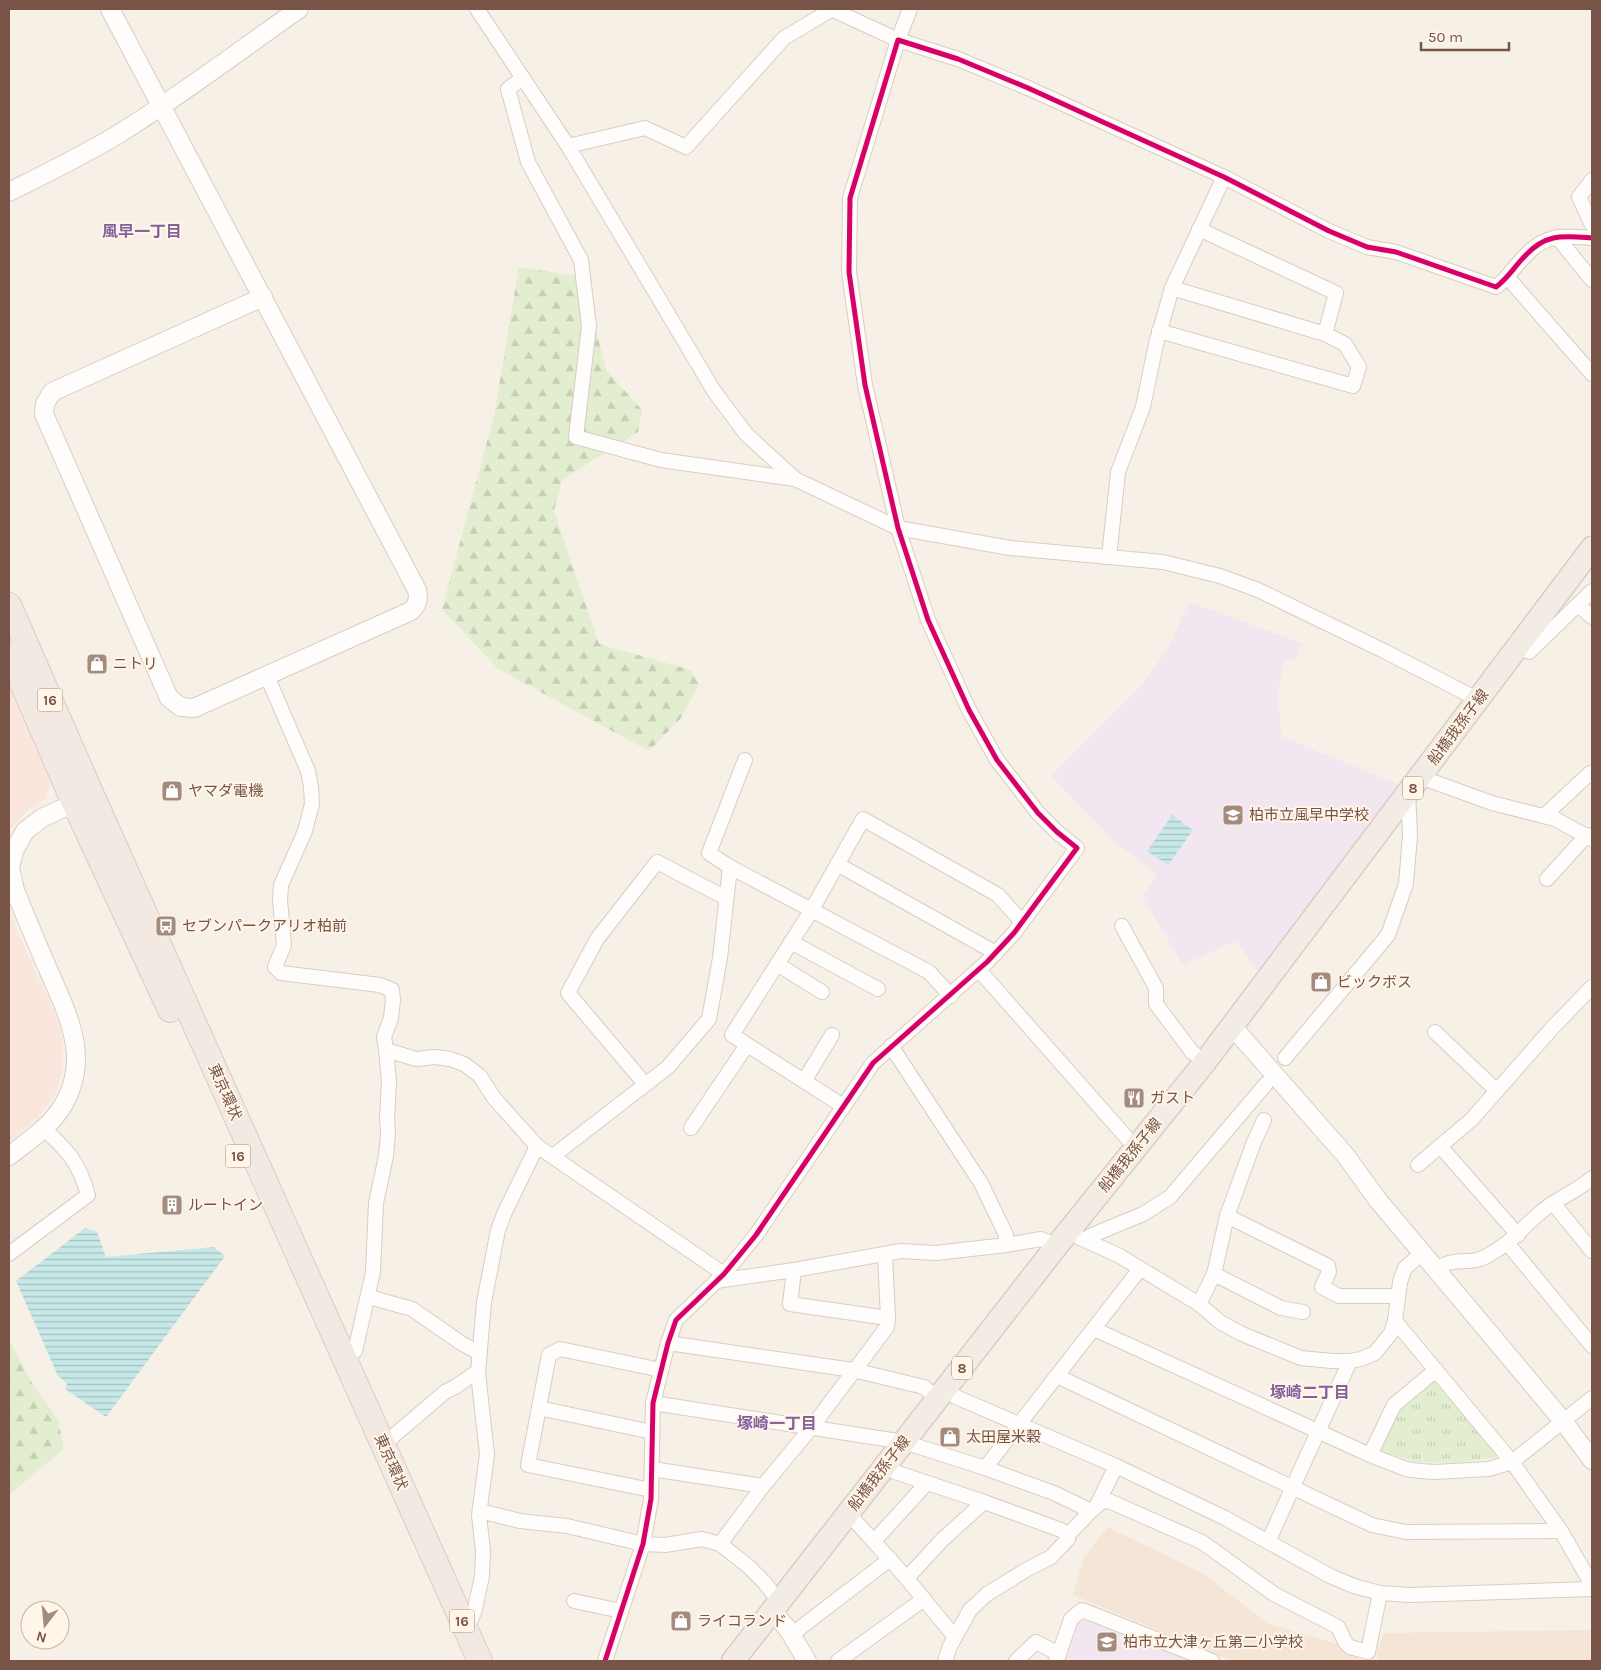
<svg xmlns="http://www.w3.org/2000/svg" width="1601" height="1670" viewBox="0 0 1601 1670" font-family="Karla,'Noto Sans JP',sans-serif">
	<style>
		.residential { fill: #f4e5d6 }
		.commercial { fill: #fbe6dd }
		.education { fill: #f2e6f1 }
		.grass { fill: url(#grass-tufts) }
		.forest { fill: url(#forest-firs) }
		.water { fill: url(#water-rules) }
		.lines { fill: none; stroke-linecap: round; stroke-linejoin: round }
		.minor-casing { stroke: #d8cdc5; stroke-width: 16 }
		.tertiary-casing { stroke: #d8cdc5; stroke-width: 20 }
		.primary-casing { stroke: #d9cdc6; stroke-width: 25 }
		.trunk-casing { stroke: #d9cdc6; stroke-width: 26 }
		.minor { stroke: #fefdfb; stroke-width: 14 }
		.tertiary { stroke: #fefdfb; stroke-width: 18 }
		.primary { stroke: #f2ece4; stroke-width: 22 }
		.trunk { stroke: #f2e9e3; stroke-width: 24 }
		.cycleway-casing { stroke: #fff5e9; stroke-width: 8 }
		.cycleway { stroke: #d6006c; stroke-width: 5 }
		.labels { text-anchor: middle; stroke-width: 4; stroke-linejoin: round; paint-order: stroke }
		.shield { fill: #fff5e9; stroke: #a08476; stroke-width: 1 }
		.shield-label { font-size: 14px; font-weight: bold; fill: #775445 }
		.poi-label { font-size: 15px; fill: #775445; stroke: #fff5e9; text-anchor: start }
		.street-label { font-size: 15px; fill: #775445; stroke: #fff5e9 }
		.neighbourhood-label { font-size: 16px; font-weight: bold; fill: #84609c; stroke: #fff5e9 }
	</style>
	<defs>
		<pattern id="grass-tufts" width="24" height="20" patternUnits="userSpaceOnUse" patternTransform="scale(1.25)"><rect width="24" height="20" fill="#e3eed0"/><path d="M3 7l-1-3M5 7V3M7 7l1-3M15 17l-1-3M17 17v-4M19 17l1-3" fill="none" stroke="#c6ceb4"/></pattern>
		<pattern id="forest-firs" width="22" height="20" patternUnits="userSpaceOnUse" patternTransform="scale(1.25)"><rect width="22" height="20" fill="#e3eed0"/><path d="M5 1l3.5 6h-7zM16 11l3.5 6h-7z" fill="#c6ceb4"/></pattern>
		<pattern id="water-rules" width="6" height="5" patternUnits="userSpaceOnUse" patternTransform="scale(1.25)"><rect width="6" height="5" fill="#c7e8e8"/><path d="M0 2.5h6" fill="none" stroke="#a6bfbe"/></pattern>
	</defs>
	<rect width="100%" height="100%" fill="#f7f0e7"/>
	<g class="residential">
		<polygon points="1108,1527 1203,1574 1269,1624 1337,1644 1362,1661 1232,1661 1073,1595 1084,1557"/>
		<polygon points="1592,1630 1592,1661 1378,1661 1376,1653 1384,1633"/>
	</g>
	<g class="commercial">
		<polygon points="9,681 52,781 45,800 29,809 9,830"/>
		<polygon points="9,913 58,1021 63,1042 62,1071 55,1094 38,1118 9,1142"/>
	</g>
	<g class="education">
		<polygon points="1189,602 1302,643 1295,661 1284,659 1278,693 1281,736 1401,786 1258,971 1236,941 1183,965 1142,896 1157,874 1117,844 1051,776 1142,685 1170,645"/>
		<polygon points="1087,1619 1194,1661 1062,1661 1077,1623"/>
	</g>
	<polygon class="grass" points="1433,1376 1498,1457 1453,1463 1418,1462 1378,1451 1396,1406"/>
	<g class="forest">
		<polygon points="519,267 583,277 606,370 642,410 638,432 562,480 554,511 599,644 691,670 699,685 681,718 649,751 498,669 442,609 494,416"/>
		<polygon points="9,1339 32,1383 58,1420 64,1449 9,1495"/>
	</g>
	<g class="water">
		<polygon points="1172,815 1193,830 1168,865 1147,851"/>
		<polygon points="85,1228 97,1232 106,1257 214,1247 225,1256 106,1417 65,1389 67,1384 58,1376 16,1281"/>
	</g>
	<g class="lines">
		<g class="minor-casing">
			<g id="minor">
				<polyline points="477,9 568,146 714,391 746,434 795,479 898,528 1010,548 1163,562 1220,576 1258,590 1384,651 1479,700"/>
				<polyline points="831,9 898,40 910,9"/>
				<polyline points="523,78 508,89 528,162 581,260 589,326 576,437 661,460 795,479"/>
				<polyline points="568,146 645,128 686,147 784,38 831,10"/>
				<polyline points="1592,180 1579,197 1592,225"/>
				<polyline points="1557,237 1592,280"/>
				<polyline points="1508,278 1592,374"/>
				<polyline points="1172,288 1325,334"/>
				<polyline points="1159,331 1353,386 1359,367 1345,344 1325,334 1336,293 1199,229"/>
				<polyline points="1109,557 1118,472 1143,407 1156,344 1172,288 1224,177"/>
				<polyline points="1578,605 1592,617"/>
				<polyline points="1520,645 1529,652 1592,591"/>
				<polyline points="267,676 308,771 311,787 312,804 305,831 281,885 280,900 284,945 275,967 281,973 380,985 392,990 393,1000 391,1018 384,1037 386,1050 416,1059 435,1057 450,1059 464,1064 480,1076 494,1098 537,1146 724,1274"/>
				<polyline points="745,760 709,853 730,867 929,972 951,996"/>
				<polyline points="1420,777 1492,803 1555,819 1592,839"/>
				<polyline points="1544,816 1590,773 1592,776"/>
				<polyline points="837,864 996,953"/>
				<polyline points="1547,879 1587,835"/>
				<polyline points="1122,926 1156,988 1156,1004 1192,1052 1205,1062"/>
				<polyline points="791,942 878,989"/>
				<polyline points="777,964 822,992"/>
				<polyline points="979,970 1127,1138 1136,1146"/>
				<polyline points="1435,1032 1497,1091"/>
				<polyline points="891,1046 981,1183 1006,1235 1006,1245"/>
				<polyline points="1285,1058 1388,935 1406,884 1410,835 1408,793"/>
				<polyline points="804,1081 832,1035"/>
				<polyline points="645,1084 568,993 597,939 657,862 726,898"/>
				<polyline points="843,1106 732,1035 811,911 863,819 998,895 1022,922"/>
				<polyline points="691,1128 747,1045"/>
				<polyline points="1440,1146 1518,1235"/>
				<polyline points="553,1156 668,1067 709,1019 720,958 730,867"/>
				<polyline points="1418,1165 1472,1119 1554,1026 1592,987"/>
				<polyline points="1553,1203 1592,1251"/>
				<polyline points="1227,1216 1328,1266 1329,1272 1322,1287 1339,1296 1398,1296"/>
				<polyline points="1070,1230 1080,1238 1118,1255 1199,1304 1220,1322 1242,1334 1301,1358 1332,1361 1350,1361 1361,1359 1375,1353 1391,1333 1395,1321 1400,1282 1405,1268 1422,1253"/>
				<polyline points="1088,1241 1090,1236 1143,1214 1170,1197 1266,1084"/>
				<polyline points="1508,1244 1592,1346"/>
				<path d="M9 1254 88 1195C79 1162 68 1151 44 1129"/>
				<polyline points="794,1270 790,1304 888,1318"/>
				<path d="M1437 1271C1440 1268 1443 1265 1446 1264 1459 1258 1472 1265 1487 1256 1511 1243 1521 1229 1541 1212 1557 1198 1576 1192 1592 1178"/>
				<polyline points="1214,1274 1281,1308 1303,1312"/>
				<polyline points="716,1281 794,1270 901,1251 936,1253 1006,1245 1041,1239 1048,1242 1055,1248"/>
				<polyline points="369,1297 412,1309 461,1343 479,1353"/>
				<polyline points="1199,1304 1214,1274 1227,1216 1254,1142 1264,1120"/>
				<polyline points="1395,1321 1512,1462 1561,1531 1592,1585"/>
				<polyline points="1094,1329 1370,1455 1406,1469 1420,1471 1435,1472 1489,1469 1512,1462 1592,1398"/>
				<polyline points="668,1343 853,1370 924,1387 938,1399"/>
				<polyline points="343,1357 355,1351 373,1272 376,1203 386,1156 388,1133 387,1119 389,1081 386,1050"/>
				<polyline points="1057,1376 1372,1525 1406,1532 1561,1531"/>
				<polyline points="946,1388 956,1397 1116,1466 1225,1518 1330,1576 1354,1586 1380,1593 1409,1595 1592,1589"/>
				<polyline points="653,1403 904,1442 985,1468 1054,1493 1091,1511 1101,1502 1109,1501 1202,1542 1274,1594 1338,1627 1345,1642 1350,1647 1368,1652 1380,1593"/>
				<polyline points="539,1408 652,1432"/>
				<polyline points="384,1444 445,1392 455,1387 478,1371"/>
				<polyline points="1370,1455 1394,1405 1436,1370"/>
				<polyline points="886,1465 895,1472 984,1502 1061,1530 1066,1533 1068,1539 1051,1557 1026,1570 987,1594 970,1610 950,1646 945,1661"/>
				<polyline points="985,1468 1140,1269"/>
				<polyline points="652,1469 763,1486"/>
				<polyline points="651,1490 528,1465 549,1355 560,1349 661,1370"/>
				<polyline points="1097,1505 1116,1466"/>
				<polyline points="480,1511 520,1521 567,1526 643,1544 665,1545 702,1539 720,1544 748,1566 765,1583 779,1602"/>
				<polyline points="848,1513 903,1574 955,1637"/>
				<polyline points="1067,1536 1091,1511"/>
				<polyline points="874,1541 927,1483"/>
				<polyline points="1268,1542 1350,1361"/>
				<polyline points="720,1544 763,1486 811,1428 887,1327 888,1318 885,1255"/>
				<polyline points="907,1578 942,1540 984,1502"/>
				<polyline points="574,1601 621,1611"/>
				<polyline points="467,1631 475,1609 482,1576 483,1551 479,1515 487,1454 478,1373 484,1302 498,1230 504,1214 537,1146"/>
				<polyline points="791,1635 890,1559"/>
				<polyline points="1059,1654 1071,1619 1082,1610 1212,1661"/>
				<path d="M605 1661 643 1544 651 1499 653 1403 668 1343 676 1320 724 1274 756 1235 873 1063 987 962 1014 933 1077 848 1057 832 1038 813 997 760 969 710 928 620 898 528 865 385 849 272 850 198 898 40 958 59 1028 88 1224 177 1329 231 1367 247 1396 252 1496 287C1509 277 1514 267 1525 256 1546 233 1563 236 1592 238"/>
				<polyline points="838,1661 924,1599"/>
				<polyline points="1016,1661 1036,1642 1059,1654 1056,1661"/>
			</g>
		</g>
		<g class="tertiary-casing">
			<g id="tertiary">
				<path d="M110 9 417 590C419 599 418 604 411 611L194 708 181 707 169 698 44 414 45 404 52 392 263 297"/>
				<path d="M9 192C45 174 82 156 117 135 180 96 239 51 299 9"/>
				<polyline points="1232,1026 1346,1156 1377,1199 1563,1421 1592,1460"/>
				<path d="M9 1156C27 1142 47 1129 60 1110 93 1061 68 1015 47 967 36 941 25 916 15 890L10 868 14 851 25 831 42 818 85 798"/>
				<polyline points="772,1611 788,1629 807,1661"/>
			</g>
		</g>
		<g class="primary-casing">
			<polyline id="primary" points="733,1661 1055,1248 1205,1062 1592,548"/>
		</g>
		<g class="trunk-casing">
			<g id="trunk">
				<polyline points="9,605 92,795 480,1661"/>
				<polyline points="9,653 74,803 170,1010"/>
			</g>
		</g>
		<use href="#minor" class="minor"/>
		<use href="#tertiary" class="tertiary"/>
		<use href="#primary" class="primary"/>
		<use href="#trunk" class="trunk"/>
		<g class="cycleway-casing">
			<path id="cycleway" d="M605 1661 643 1544 651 1499 653 1403 668 1343 676 1320 724 1274 756 1235 873 1063 987 962 1014 933 1077 848 1057 832 1038 813 997 760 969 710 928 620 898 528 865 385 849 272 850 198 898 40 958 59 1028 88 1224 177 1329 231 1367 247 1396 252 1496 287C1509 277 1514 267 1525 256 1546 233 1563 236 1592 238"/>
		</g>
		<use href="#cycleway" class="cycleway"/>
	</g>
	<defs>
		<g id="shop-square" transform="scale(1.125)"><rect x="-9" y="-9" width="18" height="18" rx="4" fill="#a48b7e" stroke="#fff5e9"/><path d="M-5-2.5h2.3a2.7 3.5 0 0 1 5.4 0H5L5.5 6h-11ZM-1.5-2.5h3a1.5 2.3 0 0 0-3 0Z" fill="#fff"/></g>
		<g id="school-square" transform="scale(1.125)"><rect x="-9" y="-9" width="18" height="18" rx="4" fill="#a48b7e" stroke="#fff5e9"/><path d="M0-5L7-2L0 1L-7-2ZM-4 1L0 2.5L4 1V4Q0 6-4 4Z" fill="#fff"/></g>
		<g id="bus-square" transform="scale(1.125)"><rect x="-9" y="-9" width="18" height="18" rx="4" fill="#a48b7e" stroke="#fff5e9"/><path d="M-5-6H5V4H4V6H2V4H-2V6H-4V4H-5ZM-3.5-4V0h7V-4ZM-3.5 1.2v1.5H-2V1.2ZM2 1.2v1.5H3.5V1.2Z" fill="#fff"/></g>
		<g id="restaurant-square" transform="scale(1.125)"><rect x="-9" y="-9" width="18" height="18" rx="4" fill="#a48b7e" stroke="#fff5e9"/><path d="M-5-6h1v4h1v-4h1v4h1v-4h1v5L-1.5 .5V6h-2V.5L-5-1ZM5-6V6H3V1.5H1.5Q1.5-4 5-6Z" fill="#fff"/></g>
		<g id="building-square" transform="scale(1.125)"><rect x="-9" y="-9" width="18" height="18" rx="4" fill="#a48b7e" stroke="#fff5e9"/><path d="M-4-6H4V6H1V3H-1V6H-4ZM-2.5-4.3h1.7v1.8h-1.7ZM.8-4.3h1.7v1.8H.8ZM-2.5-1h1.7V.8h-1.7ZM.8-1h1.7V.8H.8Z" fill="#fff"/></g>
	</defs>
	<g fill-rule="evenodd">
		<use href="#shop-square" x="97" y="664"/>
		<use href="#shop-square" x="172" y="791"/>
		<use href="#school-square" x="1233" y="815"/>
		<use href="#bus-square" x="166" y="926"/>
		<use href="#shop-square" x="1321" y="982"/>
		<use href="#restaurant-square" x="1134" y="1098"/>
		<use href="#building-square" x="172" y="1205"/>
		<use href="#shop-square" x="950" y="1437"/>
		<use href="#shop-square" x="681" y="1621"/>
		<use href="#school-square" x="1107" y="1642"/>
	</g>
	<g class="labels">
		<g class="shield">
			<rect x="37.5" y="688.5" width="25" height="23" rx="4"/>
			<rect x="1403" y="776.5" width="20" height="23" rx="4"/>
			<rect x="225.5" y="1144.5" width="25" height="23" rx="4"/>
			<rect x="952" y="1356.5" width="20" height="23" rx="4"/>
			<rect x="449.5" y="1609.5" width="25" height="23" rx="4"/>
		</g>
		<g class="shield-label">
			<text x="50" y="705">16</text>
			<text x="1413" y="793">8</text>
			<text x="238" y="1161">16</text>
			<text x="962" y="1373">8</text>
			<text x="462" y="1626">16</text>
		</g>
		<g class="poi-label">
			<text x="113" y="669">ニトリ</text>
			<text x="188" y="796">ヤマダ電機</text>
			<text x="1249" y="820">柏市立風早中学校</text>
			<text x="182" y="931">セブンパークアリオ柏前</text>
			<text x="1337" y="987">ビックボス</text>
			<text x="1150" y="1103">ガスト</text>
			<text x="188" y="1210">ルートイン</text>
			<text x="966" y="1442">太田屋米穀</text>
			<text x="697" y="1626">ライコランド</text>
			<text x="1123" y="1647">柏市立大津ヶ丘第二小学校</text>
		</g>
		<g class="street-label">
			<text transform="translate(1458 727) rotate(-53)" y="5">船橋我孫子線</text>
			<text transform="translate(225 1092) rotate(66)" y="5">東京環状</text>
			<text transform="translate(1130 1155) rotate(-51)" y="5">船橋我孫子線</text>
			<text transform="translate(391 1462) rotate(66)" y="5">東京環状</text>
			<text transform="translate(879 1473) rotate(-52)" y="5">船橋我孫子線</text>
		</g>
		<g class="neighbourhood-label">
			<text x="142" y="237">風早一丁目</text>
			<text x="1310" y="1398">塚崎二丁目</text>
			<text x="777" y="1429">塚崎一丁目</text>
		</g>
	</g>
	<rect width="1601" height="1670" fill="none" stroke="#775445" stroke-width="20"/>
	<g transform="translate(45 1625) rotate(196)"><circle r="24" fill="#fff5e9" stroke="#c9b5a7"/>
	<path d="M0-4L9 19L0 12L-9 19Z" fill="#a48b7e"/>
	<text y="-8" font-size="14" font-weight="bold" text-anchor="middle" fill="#775445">N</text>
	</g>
	<path d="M1421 42v8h88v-8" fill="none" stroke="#775445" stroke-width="2.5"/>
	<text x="1428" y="42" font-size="15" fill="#775445" stroke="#fff5e9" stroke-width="4" paint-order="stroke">50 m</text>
</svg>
